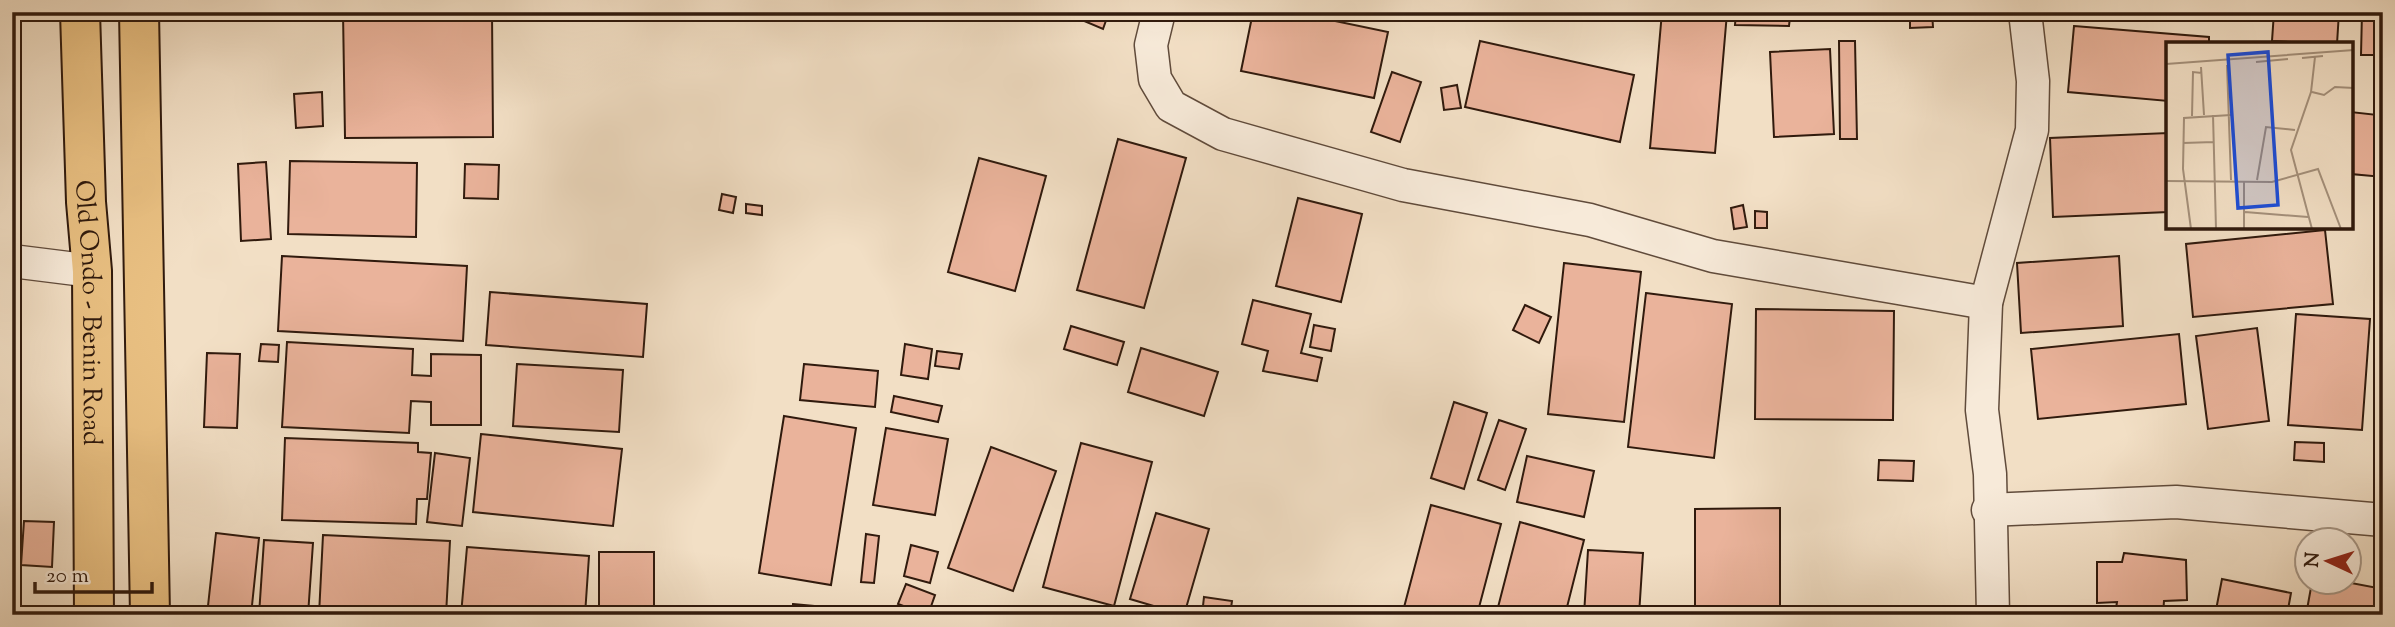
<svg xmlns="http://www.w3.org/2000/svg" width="2395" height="627" viewBox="0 0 2395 627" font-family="'Sorts Mill Goudy',serif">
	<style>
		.building { fill: #eab39b; stroke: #301a0d; stroke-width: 2 }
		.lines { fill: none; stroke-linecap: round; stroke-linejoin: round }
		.minor-casing { stroke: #604b3b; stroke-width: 35 }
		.primary-casing { stroke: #301a0d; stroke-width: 42 }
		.minor { stroke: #f7ead9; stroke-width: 32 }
		.primary { stroke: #e9c082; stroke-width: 38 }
		.labels { text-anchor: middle; stroke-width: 5; stroke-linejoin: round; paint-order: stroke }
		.street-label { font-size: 26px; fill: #301a0d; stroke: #f7ead9 }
		.inset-road { fill: none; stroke: #a4907b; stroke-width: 2 }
		.view { fill: #1d4ed8; fill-opacity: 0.15; stroke: #1d4ed8; stroke-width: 3.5 }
		.inset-edge { fill: none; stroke: #301a0d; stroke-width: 3.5 }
	</style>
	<rect width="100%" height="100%" fill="#f2dfc5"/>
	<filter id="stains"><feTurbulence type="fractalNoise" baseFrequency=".00286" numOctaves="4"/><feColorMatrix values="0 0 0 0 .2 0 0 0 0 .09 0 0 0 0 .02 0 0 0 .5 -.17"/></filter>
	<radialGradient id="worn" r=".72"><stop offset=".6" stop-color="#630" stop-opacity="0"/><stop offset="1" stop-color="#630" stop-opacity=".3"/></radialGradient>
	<g class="building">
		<polygon points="343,12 492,12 493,137 345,138"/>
		<polygon points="1063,12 1109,12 1103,29"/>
		<polygon points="1253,12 1292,12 1388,32 1374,98 1241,71"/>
		<polygon points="1662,12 1727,13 1715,153 1650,148"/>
		<polygon points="1736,12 1909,12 1909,14 1790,17 1789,26 1735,25"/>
		<polygon points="1910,12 1932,12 1933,27 1910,28"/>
		<polygon points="2274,12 2339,12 2337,44 2272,41"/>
		<polygon points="2362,12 2383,12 2383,55 2361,55"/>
		<polygon points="2074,26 2209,37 2209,44 2168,44 2168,101 2068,92"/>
		<polygon points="1480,41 1634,75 1620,142 1465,107"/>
		<polygon points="1839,41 1855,41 1857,139 1840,139"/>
		<polygon points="1830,49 1834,134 1774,137 1770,52"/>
		<polygon points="1392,72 1421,82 1400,142 1371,132"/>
		<polygon points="2383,83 2383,177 2351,174 2351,112 2377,115"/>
		<polygon points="1457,85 1461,108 1444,110 1441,88"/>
		<polygon points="322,92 323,126 296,128 294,94"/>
		<polygon points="2168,133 2168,212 2053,217 2050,138"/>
		<polygon points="1118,139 1186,158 1144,308 1077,290"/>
		<polygon points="979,158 1046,176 1015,291 948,272"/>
		<polygon points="290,161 417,163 416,237 288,234"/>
		<polygon points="266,162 271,239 241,241 238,164"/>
		<polygon points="465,164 499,165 498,199 464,198"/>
		<polygon points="722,194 736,197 733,213 719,210"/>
		<polygon points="1298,198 1362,214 1341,302 1276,286"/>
		<polygon points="746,204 762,206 762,215 746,213"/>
		<polygon points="1743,205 1747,227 1734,229 1731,208"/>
		<polygon points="1755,211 1767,212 1767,228 1755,228"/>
		<polygon points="2325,230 2333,304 2193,317 2186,244"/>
		<polygon points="282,256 467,266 463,341 278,331"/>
		<polygon points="2119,256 2123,326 2021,333 2017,263"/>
		<polygon points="1564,263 1641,272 1624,422 1548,414"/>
		<polygon points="490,292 647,304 643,357 486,345"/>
		<polygon points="1646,293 1732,304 1714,458 1628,447"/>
		<polygon points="1253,300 1311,314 1301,353 1322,358 1317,381 1263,371 1268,351 1242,344"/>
		<polygon points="1525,305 1551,317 1539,343 1513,330"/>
		<polygon points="1756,309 1894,311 1893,420 1755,419"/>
		<polygon points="2296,314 2370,319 2362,430 2288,425"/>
		<polygon points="1314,325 1335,329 1331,351 1310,347"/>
		<polygon points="1071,326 1124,342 1117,365 1064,349"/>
		<polygon points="2257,328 2269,421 2208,429 2196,336"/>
		<polygon points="2179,334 2186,404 2038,419 2031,349"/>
		<polygon points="287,342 413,349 412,375 431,376 431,354 481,355 481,425 431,425 431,402 411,401 409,433 282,427"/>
		<polygon points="261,344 279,345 278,362 259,361"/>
		<polygon points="905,344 932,349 928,379 901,375"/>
		<polygon points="1141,348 1218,372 1204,416 1128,392"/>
		<polygon points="937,351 962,354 959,369 935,366"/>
		<polygon points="207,353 240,354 237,428 204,427"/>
		<polygon points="517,364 623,370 619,432 513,426"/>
		<polygon points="804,364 878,371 875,407 800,400"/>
		<polygon points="894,396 942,406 938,422 891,412"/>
		<polygon points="1454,402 1487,413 1464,489 1431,478"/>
		<polygon points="784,416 856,428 831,585 759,573"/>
		<polygon points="1499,420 1526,429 1505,490 1478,480"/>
		<polygon points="886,428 948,439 935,515 873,505"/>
		<polygon points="481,434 622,449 613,526 473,512"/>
		<polygon points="12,435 19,436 15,462 12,462"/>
		<polygon points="285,438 418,443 418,452 431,453 427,499 417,499 416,524 282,520"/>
		<polygon points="2295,442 2324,443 2324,462 2294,460"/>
		<polygon points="1081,443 1152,462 1114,606 1043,587"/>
		<polygon points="991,447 1056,471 1013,591 948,568"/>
		<polygon points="435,453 470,458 462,526 427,522"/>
		<polygon points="1527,456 1594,471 1584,517 1517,502"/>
		<polygon points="1879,460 1914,461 1913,481 1878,480"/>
		<polygon points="1431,505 1501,524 1477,615 1402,615"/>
		<polygon points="1780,508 1780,615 1695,615 1695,509"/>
		<polygon points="1156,513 1209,529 1184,615 1130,599"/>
		<polygon points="24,521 54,522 52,567 21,565"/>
		<polygon points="1520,522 1584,540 1565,615 1496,615"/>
		<polygon points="216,533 259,538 251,615 207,615"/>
		<polygon points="866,534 879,536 874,583 861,582"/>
		<polygon points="323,535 450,541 446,615 319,615"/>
		<polygon points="264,540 313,543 308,615 259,615"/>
		<polygon points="911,545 938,552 930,583 904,576"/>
		<polygon points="467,547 589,556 585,615 461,615"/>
		<polygon points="1588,550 1643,553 1639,615 1584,615"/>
		<rect x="599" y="552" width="55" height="63"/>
		<polygon points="2124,553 2186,560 2187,600 2164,601 2163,615 2115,615 2117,602 2097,603 2097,562 2122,562"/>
		<polygon points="2222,579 2291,593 2287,615 2215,615"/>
		<polygon points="2312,582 2346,582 2383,589 2383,615 2306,615"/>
		<polygon points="906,584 935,595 928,615 898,604"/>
		<polygon points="1204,597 1232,601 1230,615 1202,615"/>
		<polygon points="793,604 846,609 845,615 792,615"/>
	</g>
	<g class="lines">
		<g class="minor-casing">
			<g id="minor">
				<polyline points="1159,12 1151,45 1155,79 1171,106 1223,134 1403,185 1590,220 1713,256 1986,303"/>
				<polyline points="12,261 92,271"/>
				<polyline points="1988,510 2176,502 2383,520"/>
				<polyline points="1993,615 1990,474 1982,410 1986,303 2032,130 2033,81 2025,12"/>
			</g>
		</g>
		<g class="primary-casing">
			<g id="primary">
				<path id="s1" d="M80 12 86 202 92 271 94 615"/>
				<polyline points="139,12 150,615"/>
			</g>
		</g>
		<use href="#minor" class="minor"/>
		<use href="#primary" class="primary"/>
	</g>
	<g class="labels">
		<g class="street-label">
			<text dy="9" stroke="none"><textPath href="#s1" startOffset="301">Old Ondo - Benin Road</textPath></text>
		</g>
	</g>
	<g transform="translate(2166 42)">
		<rect width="187" height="187" fill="#f2dfc5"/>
		<path class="inset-road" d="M136 16 157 14M90 20 122 17M0 22 188 8M61 23 65 138M35 25 38 73M146 50 158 53 169 45 188 46M47 73 50 187M26 74 27 30 36 31M17 101 48 100M91 138 100 85 129 88M0 139 106 140 152 127 175 187M79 170 142 175M25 187 17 127 18 76 65 73M78 187V139M146 187 125 108 145 50 149 15"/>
		<path class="view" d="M102 10 112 163 72 166 62 13Z"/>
		<rect width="187" height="187" class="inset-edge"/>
	</g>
	<rect width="2395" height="627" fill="none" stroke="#f2dfc5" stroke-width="42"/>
	<rect x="14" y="14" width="2367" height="599" fill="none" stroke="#301a0d" stroke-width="3.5"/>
	<rect x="21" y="21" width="2353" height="585" fill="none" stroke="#301a0d" stroke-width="2"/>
	<g transform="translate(2328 561) rotate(274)"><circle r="33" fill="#f7ead9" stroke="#a79787" stroke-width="2"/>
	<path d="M0-5L12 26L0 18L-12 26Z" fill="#8f2418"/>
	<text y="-10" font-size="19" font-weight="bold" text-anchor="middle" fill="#301a0d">N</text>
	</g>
	<path d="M35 582v10h117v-10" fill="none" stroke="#301a0d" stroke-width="3.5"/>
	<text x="46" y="582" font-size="21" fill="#301a0d" stroke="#f7ead9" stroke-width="5" paint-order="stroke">20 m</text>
	<rect width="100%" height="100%" filter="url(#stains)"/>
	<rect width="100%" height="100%" fill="url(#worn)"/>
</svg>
